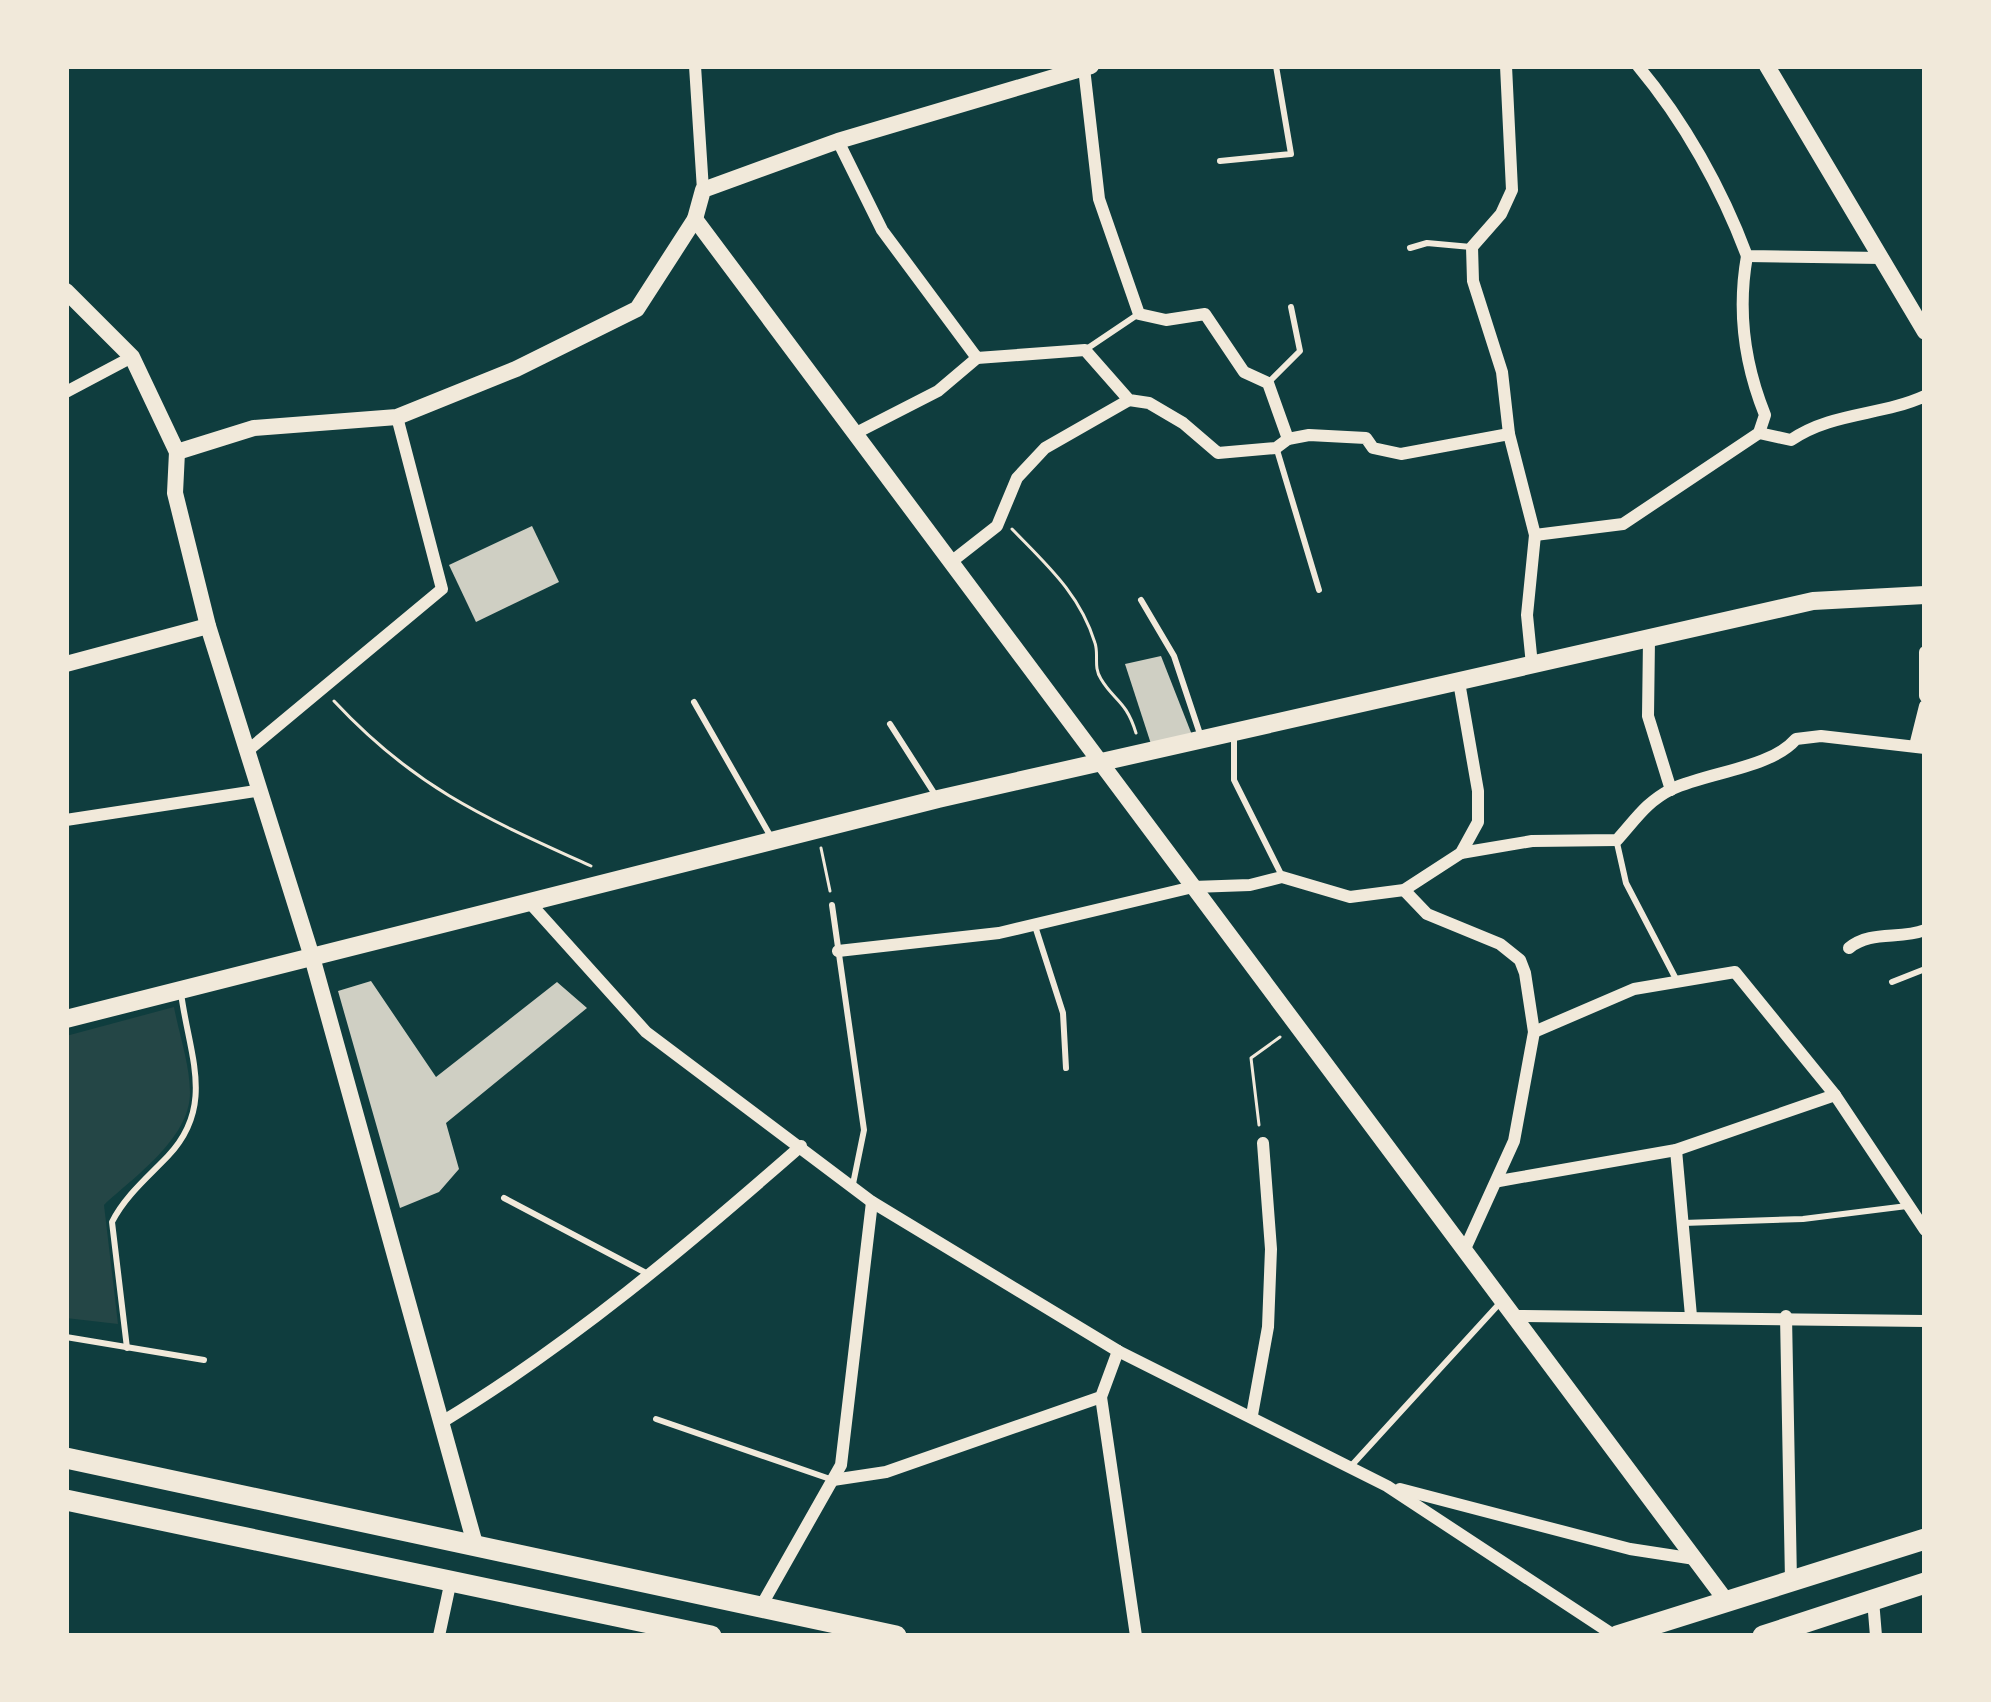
<svg xmlns="http://www.w3.org/2000/svg" width="1991" height="1702" viewBox="0 0 1991 1702" font-family="'Roboto Condensed',sans-serif">
	<style>
		.green { fill: #244646 }
		.building { fill: #cfcfc3 }
		.lines { fill: none; stroke-linecap: round; stroke-linejoin: round }
		.path { stroke: #f1e9da; stroke-width: 3 }
		.service { stroke: #f1e9da; stroke-width: 6 }
		.minor { stroke: #f1e9da; stroke-width: 12 }
		.tertiary { stroke: #f1e9da; stroke-width: 16 }
		.secondary { stroke: #f1e9da; stroke-width: 18 }
		.primary { stroke: #f1e9da; stroke-width: 21 }
	</style>
	<rect width="100%" height="100%" fill="#0f3d3e"/>
	<path class="green" d="M174 1007C179 1034 190 1065 190 1093 190 1138 134 1177 104 1205L118 1324 66 1318V1036Z"/>
	<g class="building">
		<polygon points="532,526 559,582 476,622 449,565"/>
		<polygon points="1161,656 1192,735 1151,744 1125,664"/>
		<polygon points="371,981 436,1077 557,982 587,1008 446,1123 459,1169 439,1192 400,1208 338,991"/>
	</g>
	<g class="lines">
		<g class="path">
			<path d="M1012 529C1047 565 1080 594 1095 643 1099 655 1093 667 1101 679 1114 701 1126 700 1136 733"/>
			<path d="M334 701C415 788 485 818 591 866"/>
			<polyline points="821,848 830,891"/>
			<polyline points="1259,1125 1251,1058 1280,1037"/>
		</g>
		<g class="service">
			<polyline points="1220,161 1291,154 1276,66"/>
			<polyline points="1410,248 1427,243 1471,247"/>
			<polyline points="1088,348 1137,315"/>
			<polyline points="1268,383 1300,351 1291,307"/>
			<polyline points="1277,450 1319,590"/>
			<polyline points="1141,600 1174,656 1201,737"/>
			<polyline points="694,702 771,837"/>
			<polyline points="890,724 936,796"/>
			<polyline points="1234,737 1234,780 1281,874"/>
			<polyline points="1617,843 1626,883 1677,981"/>
			<polyline points="832,905 864,1130 853,1184"/>
			<polyline points="1035,926 1063,1013 1066,1068"/>
			<polyline points="1892,982 1925,969"/>
			<polyline points="504,1198 646,1273"/>
			<polyline points="1683,1223 1803,1219 1907,1206"/>
			<polyline points="66,1337 204,1360"/>
			<path d="M127 1348 112 1222C125 1196 148 1177 168 1156 216 1105 189 1055 181 993"/>
			<polyline points="656,1419 833,1480"/>
			<polyline points="1352,1465 1499,1304"/>
		</g>
		<g class="minor">
			<polyline points="695,66 703,190"/>
			<polyline points="1506,66 1512,190 1501,214 1472,247 1473,281 1502,372 1509,434 1535,535 1527,615 1532,665"/>
			<path d="M1638 66C1684 121 1722 189 1747 256L1882 258"/>
			<polyline points="1084,68 1099,199 1139,314 1166,320 1205,314 1244,372 1268,383 1288,439"/>
			<polyline points="838,141 882,230 977,358 1085,350 1129,400 1149,403 1183,423 1218,453 1276,448 1288,439 1309,435 1366,438 1373,448 1401,454 1509,434"/>
			<polyline points="66,392 132,357"/>
			<polyline points="856,433 938,391 977,358"/>
			<path d="M1759 433 1791 440C1832 412 1881 416 1925 396"/>
			<path d="M1535 535 1623 524 1759 433 1765 415C1744 363 1737 312 1747 256"/>
			<polyline points="951,562 997,526 1017,478 1045,448 1129,400"/>
			<polyline points="1649,639 1648,716 1671,790"/>
			<polyline points="1925,652 1925,696"/>
			<polyline points="1915,746 1925,706"/>
			<polyline points="246,752 442,589 397,417"/>
			<polyline points="66,820 256,791"/>
			<path d="M1461 853 1532 841 1617 840C1636 819 1646 802 1672 789 1709 772 1771 768 1796 739L1821 736 1925 748"/>
			<polyline points="1404,890 1427,914 1500,944 1520,960 1525,973 1534,1032 1514,1141 1464,1251"/>
			<polyline points="529,902 646,1032 872,1202 1118,1351 1387,1486 1615,1636"/>
			<path d="M1849 948C1871 930 1899 940 1925 930"/>
			<polyline points="838,951 999,933 1193,887 1250,885 1282,877 1350,897 1404,890 1461,853 1478,822 1478,791 1459,682"/>
			<polyline points="1534,1032 1634,989 1735,972 1835,1095 1925,1230"/>
			<polyline points="1676,1150 1691,1316"/>
			<polyline points="1499,1181 1676,1150 1835,1095"/>
			<polyline points="1517,1316 1925,1321"/>
			<polyline points="1786,1316 1791,1581"/>
			<polyline points="1101,1397 1136,1636"/>
			<polyline points="1252,1415 1268,1327 1271,1249 1263,1143"/>
			<path d="M442 1422C571 1344 688 1245 801 1146"/>
			<polyline points="833,1480 886,1472 1101,1397 1118,1351"/>
			<polyline points="1400,1489 1630,1549 1695,1559"/>
			<polyline points="1873,1600 1876,1636"/>
			<polyline points="760,1608 841,1465 872,1202"/>
			<polyline points="439,1636 451,1580"/>
		</g>
		<g class="tertiary">
			<polyline points="1767,66 1925,332"/>
			<polyline points="695,219 1727,1602"/>
			<polyline points="66,291 132,357 177,452 175,493 208,626 312,957 475,1544"/>
			<polyline points="177,452 254,428 397,417 516,369 637,309 695,219 703,190 838,141 1091,66"/>
			<polyline points="66,664 208,626"/>
		</g>
		<polyline class="secondary" points="66,1019 938,799 1813,601 1925,595"/>
		<g class="primary">
			<polyline points="66,1458 896,1636"/>
			<polyline points="66,1500 711,1636"/>
			<polyline points="1617,1636 1925,1539"/>
			<polyline points="1763,1636 1925,1583"/>
		</g>
	</g>
	<rect width="1991" height="1702" fill="none" stroke="#f1e9da" stroke-width="138"/>
</svg>
